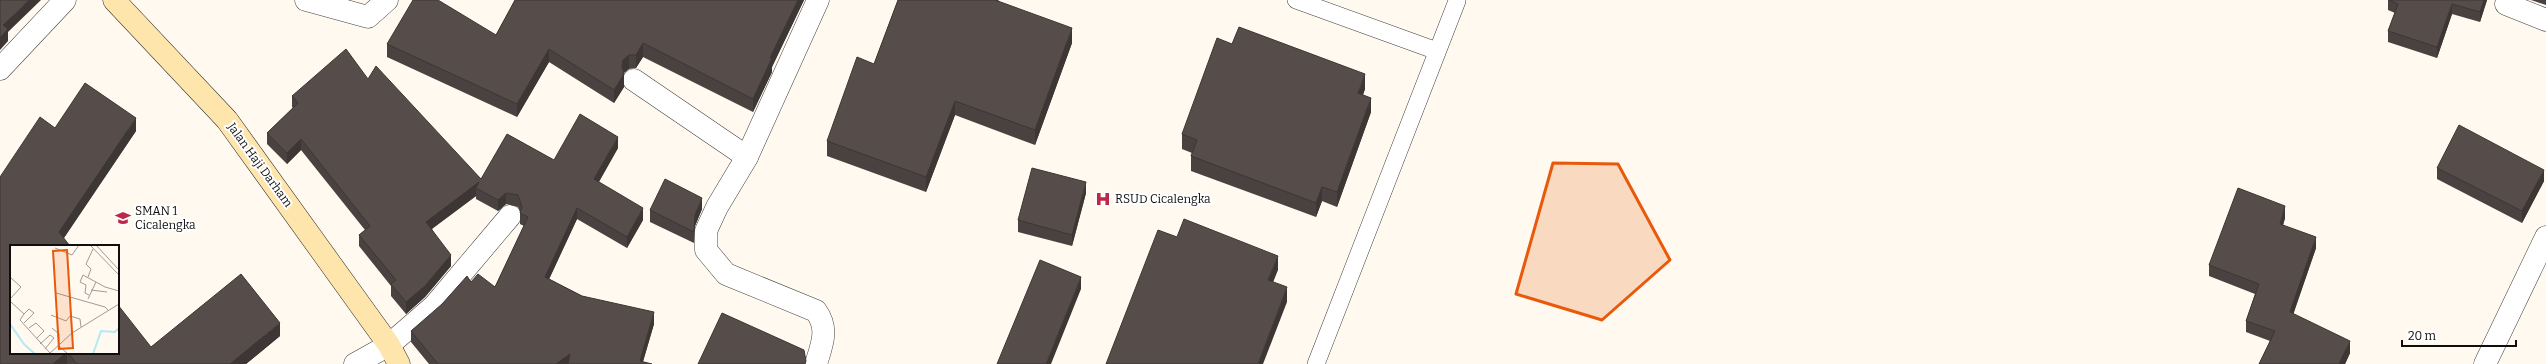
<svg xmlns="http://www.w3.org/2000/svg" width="2546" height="364" viewBox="0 0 2546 364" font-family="Bitter,serif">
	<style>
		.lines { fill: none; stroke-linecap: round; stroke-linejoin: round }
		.lane-casing { stroke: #414141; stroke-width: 18 }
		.street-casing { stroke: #414141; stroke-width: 23 }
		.secondary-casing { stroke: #303030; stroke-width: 23 }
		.lane { stroke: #fff; stroke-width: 17 }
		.street { stroke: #fff; stroke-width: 22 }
		.secondary { stroke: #fde5ab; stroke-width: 22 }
		.wall { fill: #4a4240 }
		.shaded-wall { fill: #3c3634 }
		.building { fill: #564d4a; stroke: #3c3634 }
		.marked { fill: #e8590c; fill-opacity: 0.2; stroke: #e8590c; stroke-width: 3; stroke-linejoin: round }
		.labels { text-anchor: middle; stroke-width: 4; stroke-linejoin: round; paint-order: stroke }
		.street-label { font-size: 12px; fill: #0e0e0e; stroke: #fff }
		.poi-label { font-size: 12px; fill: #0e0e0e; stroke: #fff; text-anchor: start }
		.inset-river { fill: none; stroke: #b4e9f5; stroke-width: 2 }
		.inset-road { fill: none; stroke: #9f9b95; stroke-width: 1 }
		.view { fill: #e8590c; fill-opacity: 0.15; stroke: #e8590c; stroke-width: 2 }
		.inset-edge { fill: none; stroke: #0e0e0e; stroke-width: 2 }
	</style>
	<rect width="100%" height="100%" fill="#fff9ef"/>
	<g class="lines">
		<g class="lane-casing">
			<g id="lane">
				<polyline points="1296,0 1437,51"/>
				<polyline points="1316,364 1457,1"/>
			</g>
		</g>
		<g class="street-casing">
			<g id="street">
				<polyline points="306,0 368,17 387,0"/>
				<polyline points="2506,4 2546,20"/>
				<polyline points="0,69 65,0"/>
				<polyline points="634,80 747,157"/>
				<polyline points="355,364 389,345 434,306 510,216"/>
				<path d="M816 364C822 344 829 329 816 311L726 274 706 250V231L717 207 747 157 818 0"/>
				<polyline points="2485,364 2546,237"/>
			</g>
		</g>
		<g class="secondary-casing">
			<polyline id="secondary" points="114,0 227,120 389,345 399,364"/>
		</g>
		<use href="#lane" class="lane"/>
		<use href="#street" class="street"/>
		<use href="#secondary" class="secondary"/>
	</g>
	<g class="wall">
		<polygon points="515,0 804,0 772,67 772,72 753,112 643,57 636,68 629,69 624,73 624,87 614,103 549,62 517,117 387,57 387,44 496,35"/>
		<polygon points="898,0 999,0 998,1 1072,43 1035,145 955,115 926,192 827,156 827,141 874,64"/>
		<polygon points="2388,0 2487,0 2480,22 2452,14 2437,58 2388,42 2388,31 2395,13 2388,10"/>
		<polygon points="2531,0 2546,0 2546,5"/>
		<polygon points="368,79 481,179 554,160 618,148 599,182 643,220 627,248 577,219 549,279 582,296 654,324 643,362 652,364 429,364 411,342 411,331 471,282 495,287 524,226 520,224 520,212 518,207 506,204 498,211 476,199 476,196 432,229 451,266 425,297 406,314 391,296 391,286 359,246 359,235 365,230 301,150 287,164 267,144 267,133 293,108 292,107 292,96"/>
		<polygon points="1365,89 1363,95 1371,112 1337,207 1322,201 1316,217 1191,171 1191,156 1192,153 1182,149 1182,134"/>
		<polygon points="55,128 136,131 64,238 11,353 118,353 151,347 280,336 246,364 0,364"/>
		<polygon points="2437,168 2544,181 2522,223 2437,179"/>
		<polygon points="1086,193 1072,246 1018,232 1018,220"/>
		<polygon points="702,209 695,226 694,243 650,222 650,210"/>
		<polygon points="2285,218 2283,225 2316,248 2293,314 2350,353 2345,364 2259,364 2270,341 2246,332 2246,321 2255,294 2209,276 2209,265"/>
	</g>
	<g class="shaded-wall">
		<polygon points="29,0 41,0 8,32 8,41 0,50 0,38 3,25"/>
		<polygon points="798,0 804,0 772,67 772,72 753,112 753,99 770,58"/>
		<polygon points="2484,0 2487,0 2480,22 2480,12"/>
		<polygon points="2452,4 2452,14 2437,58 2437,47"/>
		<polygon points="1072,28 1072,43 1035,145 1035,130"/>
		<polygon points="643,43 643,57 636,68 636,55"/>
		<polygon points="549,49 549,62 517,117 517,104"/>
		<polygon points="629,55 629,69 623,73 624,74 624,87 614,103 614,90 623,60"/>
		<polygon points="1365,74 1365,89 1358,108 1358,93"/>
		<polygon points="1371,98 1371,112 1337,207 1337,192"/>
		<polygon points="955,101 955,115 926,192 926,177"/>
		<polygon points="136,118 136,131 59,245 59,232"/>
		<polygon points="618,137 618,148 594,190 594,179"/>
		<polygon points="301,139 301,150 287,164 287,153"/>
		<polygon points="2544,170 2544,181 2522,223 2522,211"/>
		<polygon points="479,182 476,188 476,196 426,233 426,222"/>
		<polygon points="1086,182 1086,193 1072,246 1072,235"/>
		<polygon points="1322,187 1322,201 1316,217 1316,203"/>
		<polygon points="506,193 506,204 498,211 498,200"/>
		<polygon points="702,198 702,209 695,226 694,243 695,215"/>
		<polygon points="2285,206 2285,218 2280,236 2280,224"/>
		<polygon points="577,208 577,219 545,288 545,277"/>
		<polygon points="643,208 643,220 627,248 627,237"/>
		<polygon points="2316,237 2316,248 2290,324 2290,312"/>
		<polygon points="451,255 451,266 425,297 406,314 406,302"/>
		<polygon points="1278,256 1278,270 1268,295 1268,280"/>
		<polygon points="1081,277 1081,289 1051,364 1046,364"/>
		<polygon points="1287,287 1287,302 1263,364 1258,364"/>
		<polygon points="654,312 654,324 642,364 640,361"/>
		<polygon points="280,323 280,336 246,364 230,364"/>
		<polygon points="2350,341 2350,353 2345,364 2339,364"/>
		<polygon points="66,353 67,353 67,364 53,364"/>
		<polygon points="570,354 570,364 556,364"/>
	</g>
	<g class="building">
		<polygon points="0,0 29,0 3,25 8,29 0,38"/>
		<polygon points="413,0 438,0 496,35 515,0 798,0 770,58 772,58 753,99 643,43 636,55 629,55 623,60 622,66 624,74 614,90 549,49 517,104 387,44"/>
		<polygon points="898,0 995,0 1072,28 1035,130 955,101 926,177 827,141 857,57 874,64"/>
		<polygon points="2389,0 2484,0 2480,12 2452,4 2437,47 2388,31 2398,4"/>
		<polygon points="1239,27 1365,74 1358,93 1371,98 1337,192 1322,187 1316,203 1191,156 1197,140 1182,134 1217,38 1232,44"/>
		<polygon points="346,49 368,79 376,66 481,179 507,134 554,160 580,114 618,137 594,179 643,208 627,237 577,208 545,277 582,296 654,312 640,361 652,364 568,364 570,354 556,364 438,364 411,331 442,304 467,276 471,282 478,274 495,287 528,217 520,213 522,207 518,195 506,193 498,200 476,188 479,182 426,222 451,255 425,286 406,302 391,284 396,280 359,235 370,226 301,139 287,153 267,133 298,103 292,96"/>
		<polygon points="85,83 136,118 59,232 70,246 11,246 11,353 66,353 53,364 0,364 0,177 40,117 55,128"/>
		<polygon points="2459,125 2544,170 2522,211 2437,168"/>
		<polygon points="1032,168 1086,182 1072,235 1018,220"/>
		<polygon points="665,179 702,198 695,215 694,232 650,210"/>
		<polygon points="2238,188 2285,206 2280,224 2316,237 2290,312 2350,341 2339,364 2259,364 2275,331 2246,321 2259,284 2209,265"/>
		<polygon points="1184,219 1278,256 1268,280 1287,287 1258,364 1106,364 1158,230 1177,237"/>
		<polygon points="1040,260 1081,277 1046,364 997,364"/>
		<polygon points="241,274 280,323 230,364 77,364 68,353 118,353 118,305 151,347"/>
		<polygon points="722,313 804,350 806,361 805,364 698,364"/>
	</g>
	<path class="marked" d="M1553 163 1618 164 1670 260 1602 320 1516 294Z"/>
	<defs>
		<g id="hospital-bare" transform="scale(1.2)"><path d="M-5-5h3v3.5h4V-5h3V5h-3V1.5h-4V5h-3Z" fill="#bb284a" stroke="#fff" stroke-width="2.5" paint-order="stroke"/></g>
		<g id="school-bare" transform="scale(1.2)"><path d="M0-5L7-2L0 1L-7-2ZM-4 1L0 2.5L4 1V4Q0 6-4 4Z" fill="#bb284a" stroke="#fff" stroke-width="2.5" paint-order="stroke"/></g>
	</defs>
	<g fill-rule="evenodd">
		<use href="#hospital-bare" x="1103" y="199"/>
		<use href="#school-bare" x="123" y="218"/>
	</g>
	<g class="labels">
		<g class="street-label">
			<text transform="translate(260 165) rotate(54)" y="4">Jalan Haji Darham</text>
		</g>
		<g class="poi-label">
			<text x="1115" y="203">RSUD Cicalengka</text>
			<text x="135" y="215">SMAN 1<tspan x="135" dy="14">Cicalengka</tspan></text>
		</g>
	</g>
	<g transform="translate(10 245)">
		<rect width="109" height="109" fill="#fff9ef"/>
		<path class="inset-river" d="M0 79 14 99 25 109M83 109 91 86 105 87 109 83"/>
		<path class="inset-road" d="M80 0 109 30M86 0 109 25M45 3 62 10 69 0M0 32 11 42 0 54M78 32 81 24 76 19 83 4M81 45 97 47M46 48 95 62 98 65M79 50 75 48 76 40 70 37 73 30 95 42 109 46M78 54 86 37M0 56 14 69 10 75 40 108M14 69 19 64 24 68 14 78M41 70 56 76 60 71 70 74 71 82M19 83 26 78 34 86 26 94M42 83 49 89V99M30 99 40 90 44 93 35 104M48 100 58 109M39 109 62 88 109 59"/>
		<path class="view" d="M57 5 63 103 49 104 43 6Z"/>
		<rect width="109" height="109" class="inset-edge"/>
	</g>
	<path d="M2402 340v6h114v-6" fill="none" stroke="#0e0e0e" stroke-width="2"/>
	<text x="2408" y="340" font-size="12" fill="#0e0e0e" stroke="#ffffff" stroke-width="3" paint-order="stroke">20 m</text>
</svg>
